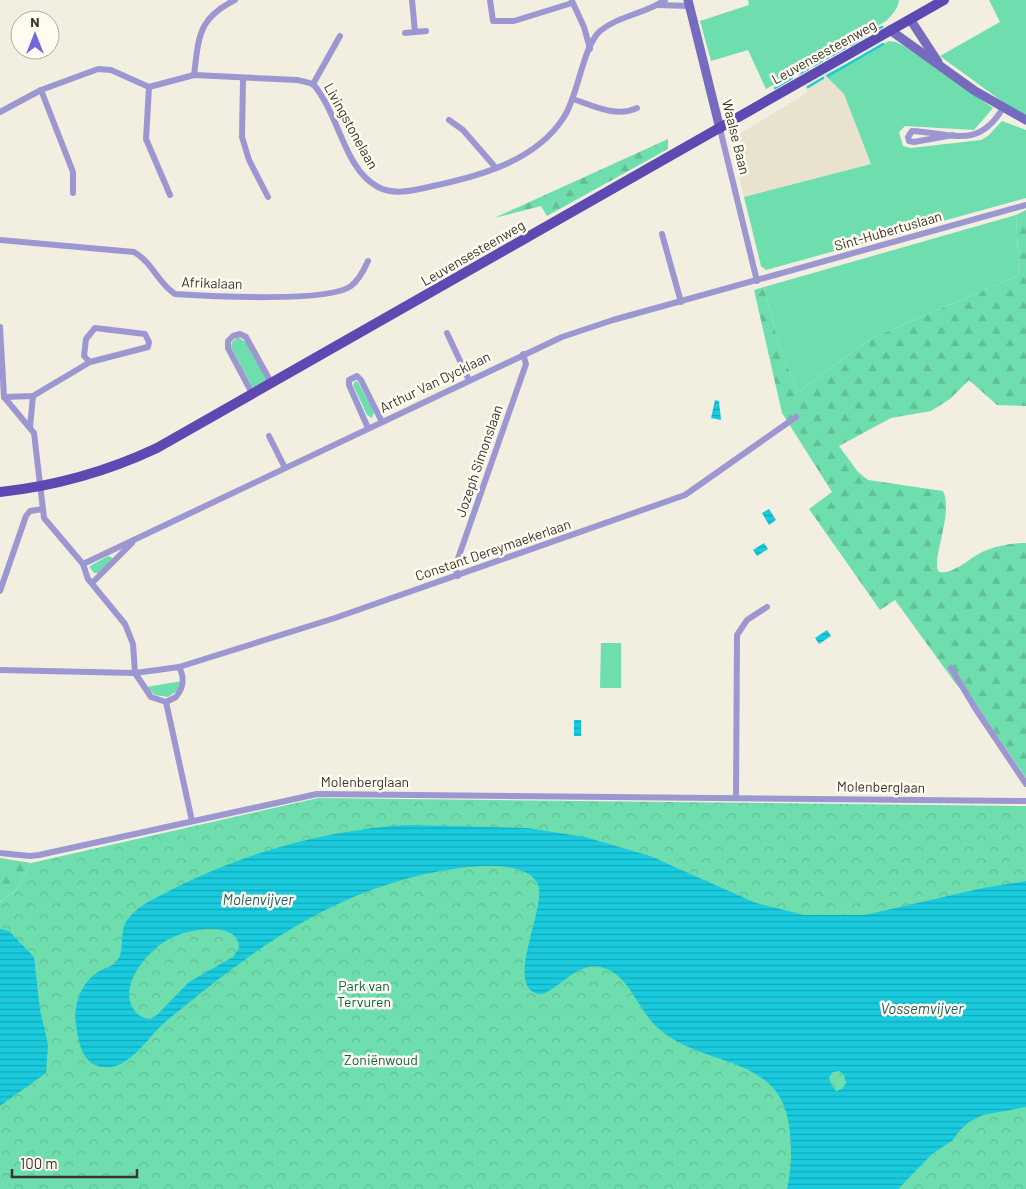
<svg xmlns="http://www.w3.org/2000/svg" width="1026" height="1189" viewBox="0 0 1026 1189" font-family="Barlow,sans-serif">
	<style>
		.built { fill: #e9e2ce }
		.green { fill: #6fdeae }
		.forest { fill: url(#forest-firs) }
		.park { fill: url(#park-crowns) }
		.water { fill: url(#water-rules); fill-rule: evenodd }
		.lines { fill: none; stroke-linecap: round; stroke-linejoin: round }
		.stream { stroke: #19cbdf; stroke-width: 2.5 }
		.street { stroke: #9c97d1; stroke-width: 6 }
		.secondary { stroke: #776bc0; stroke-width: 9 }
		.primary { stroke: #5e48b2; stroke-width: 10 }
		.labels { text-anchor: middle; stroke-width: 5; stroke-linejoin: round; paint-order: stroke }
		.street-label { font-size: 14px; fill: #373630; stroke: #fffbf0 }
		.park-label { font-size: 14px; fill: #096747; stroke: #fffbf0 }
		.water-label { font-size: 15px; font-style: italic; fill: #205f67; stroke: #fffbf0 }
	</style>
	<defs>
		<pattern id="forest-firs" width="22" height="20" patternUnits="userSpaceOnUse" patternTransform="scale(1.25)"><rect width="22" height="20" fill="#6fdeae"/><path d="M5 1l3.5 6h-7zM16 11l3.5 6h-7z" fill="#61bf96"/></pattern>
		<pattern id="park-crowns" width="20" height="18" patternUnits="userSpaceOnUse" patternTransform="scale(1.25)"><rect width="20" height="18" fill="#6fdeae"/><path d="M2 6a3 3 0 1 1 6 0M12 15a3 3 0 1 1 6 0" fill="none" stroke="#61bf96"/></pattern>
		<pattern id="water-rules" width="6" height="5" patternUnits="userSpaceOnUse" patternTransform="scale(1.25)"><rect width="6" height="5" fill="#19cbdf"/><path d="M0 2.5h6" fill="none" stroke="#17a6b5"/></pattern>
	</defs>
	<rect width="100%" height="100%" fill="#f2eee0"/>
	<polygon class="built" points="825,75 844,94 871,164 744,197 734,153 741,133 808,92 805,86"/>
	<g class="green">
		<path d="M748 0H899C898 9 892 15 886 21L766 89 748 50 711 61 700 21 749 5Z"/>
		<polygon points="989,0 1026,0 1026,115 1007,105 940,56 1000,22"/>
		<polygon points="889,41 896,42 904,46 993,108 974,130 905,126 899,132 903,146 911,148 981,140 988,136 1002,121 1026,130 1026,198 766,270 761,266 744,197 871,164 844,94 825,75"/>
		<polygon points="1016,215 1019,275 872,338 798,392 779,345 764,287"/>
		<polygon points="238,337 247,343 268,382 254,390 231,347 232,342"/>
		<polygon points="355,381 358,382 374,412 372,418 367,415 353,385"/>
		<polygon points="108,556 113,558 99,573 94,573 90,568 90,566"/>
		<polygon points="601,643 621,643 621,688 600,688"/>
		<polygon points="182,681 177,691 168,697 155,695 146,687"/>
	</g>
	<g class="forest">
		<polygon points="668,139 668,149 547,216 541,206 494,218"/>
		<path d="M1026 210V406L997 405 969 380 950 399 931 411 891 418 839 446 858 472 868 480 943 491C954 514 930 562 939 572 955 575 972 555 987 550 1000 545 1013 543 1026 543V778L975 703 956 684 895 600 880 610 809 509 832 492 782 413 754 290 764 287 779 345 798 392 872 338 1019 275 1016 215Z"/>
		<polygon points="0,858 31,863 16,890 0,902"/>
	</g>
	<polygon class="park" points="318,798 1026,806 1026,1189 0,1189 0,902 16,890 31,863"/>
	<g class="water">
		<polygon points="715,400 719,401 721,420 711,418"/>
		<polygon points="769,509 776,520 769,525 762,513"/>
		<polygon points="764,543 768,549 757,556 753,550"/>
		<polygon points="827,630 831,636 819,644 815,638"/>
		<rect x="574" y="720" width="7" height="16"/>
		<path d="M410 825 527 828 585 837 650 856 756 903 804 915H865L983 888 1026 881V1107L983 1115 969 1122 959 1131 953 1140 932 1154 898 1189H787C792 1167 792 1147 789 1125 779 1054 704 1068 659 1029 638 1012 630 973 600 967 577 963 563 985 543 994 500 994 547 909 538 885 525 853 443 870 417 876 318 900 241 959 164 1023 147 1038 126 1075 98 1066 81 1061 78 1039 76 1024 73 1007 81 982 98 972 104 968 112 967 117 961 126 949 118 931 128 919 137 906 156 898 169 891 242 853 328 829 410 825ZM216 929C228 931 239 934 239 948L233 957 189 982 156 1016 150 1019C143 1018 138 1016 134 1010 119 988 143 957 161 944 176 933 198 928 216 929ZM839 1071 844 1075 846 1083 842 1089 836 1091 831 1084 829 1077 833 1072Z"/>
		<polygon points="0,929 9,931 34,957 40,1010 48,1044 46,1073 0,1106"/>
	</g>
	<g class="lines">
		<g class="stream">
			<polyline points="873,32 882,27"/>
			<polyline points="851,45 865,36"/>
			<polyline points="827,58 845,48"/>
			<polyline points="813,66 822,61"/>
			<polyline points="799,74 808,69"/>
			<polyline points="828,76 883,44"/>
			<polyline points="808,87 823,78"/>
			<polyline points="775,88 792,78"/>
		</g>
		<g class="street">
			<polyline points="412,0 415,32"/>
			<polyline points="490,0 493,21 514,21 572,3"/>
			<polyline points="572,1 584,27 590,49"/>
			<polyline points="657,5 690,6"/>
			<polyline points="405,33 426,31"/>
			<path d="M194 75C199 37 197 19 235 0"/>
			<polyline points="243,79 242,137 249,160 268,197"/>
			<polyline points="313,84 340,36"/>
			<polyline points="149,87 146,139 170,195"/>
			<polyline points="41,90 73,172 73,193"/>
			<path d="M573 99C594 106 616 118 637 108"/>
			<path d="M0 112 41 90 98 69 111 70 149 87 194 75 297 80C302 81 308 82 312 84 316 86 319 92 321 95 340 123 347 171 378 187 395 196 415 190 433 186 480 176 536 161 564 117 578 96 583 46 600 31 620 15 645 14 665 0"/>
			<polyline points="449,120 463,130 496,168"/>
			<polyline points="720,129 757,281"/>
			<path d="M953 135 914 142 909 141 908 137 912 131C952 133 978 150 1003 108"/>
			<polyline points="662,234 681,302"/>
			<path d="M0 240 134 252C152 262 158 283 175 294 207 296 329 303 351 286 359 280 364 270 368 261"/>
			<path d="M0 327 4 397 34 433 44 518 83 564 88 579 125 624 133 644 135 673 151 697 166 702 176 697C184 687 185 678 179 667"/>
			<polyline points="447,333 469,380"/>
			<polyline points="253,395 228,348 228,341 233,336 240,334 246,337 272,384"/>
			<polyline points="4,397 33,396 90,362 148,347 149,342 145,334 95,328 86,339 84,356 90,362"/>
			<polyline points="30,427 33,396"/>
			<polyline points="368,428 349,385 349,380 357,376 361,380 382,422"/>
			<polyline points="269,436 285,468"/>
			<polyline points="83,564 562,337 613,320 1026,205"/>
			<polyline points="458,576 455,567 526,364 523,354"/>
			<polyline points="92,583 132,543"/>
			<polyline points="0,591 26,516 30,511 43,509"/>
			<polyline points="951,668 975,708 1026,784"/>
			<polyline points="0,670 135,673 179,667 335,618 685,495 796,417"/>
			<polyline points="166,702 192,821"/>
			<polyline points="736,798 737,635 747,620 767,607"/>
			<polyline points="0,853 30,856 39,855 317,794 1026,801"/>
		</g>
		<g class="secondary">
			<polyline points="688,0 720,129"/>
			<polyline points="910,19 938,62"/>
			<polyline points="890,30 975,91 1026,120"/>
		</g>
		<path class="primary" d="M0 492C56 486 106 472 157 448L944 0"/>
	</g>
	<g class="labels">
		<g class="street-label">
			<text transform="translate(824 52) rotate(-29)" y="5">Leuvensesteenweg</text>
			<text transform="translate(351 126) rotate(61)" y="5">Livingstonelaan</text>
			<text transform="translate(736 137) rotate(76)" y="5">Waalse Baan</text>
			<text transform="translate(888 231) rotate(-16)" y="5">Sint-Hubertuslaan</text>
			<text transform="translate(473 253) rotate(-30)" y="5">Leuvensesteenweg</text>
			<text transform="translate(212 283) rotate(2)" y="5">Afrikalaan</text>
			<text transform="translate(435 382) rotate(-26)" y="5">Arthur Van Dycklaan</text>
			<text transform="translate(479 461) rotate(-71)" y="5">Jozeph Simonslaan</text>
			<text transform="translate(493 550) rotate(-19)" y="5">Constant Dereymaekerlaan</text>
			<text x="365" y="787">Molenberglaan</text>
			<text transform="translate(881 787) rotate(1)" y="5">Molenberglaan</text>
		</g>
		<g class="park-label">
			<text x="364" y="991">Park van<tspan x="364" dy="16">Tervuren</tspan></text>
			<text x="381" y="1065">Zoniënwoud</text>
		</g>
		<g class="water-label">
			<text x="258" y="905">Molenvijver</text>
			<text x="922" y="1014">Vossemvijver</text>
		</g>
	</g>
	<g transform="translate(35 35)"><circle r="24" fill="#fffbf0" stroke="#afaca3"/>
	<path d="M0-4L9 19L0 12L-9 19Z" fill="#7467e2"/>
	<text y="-8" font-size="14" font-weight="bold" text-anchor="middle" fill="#373630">N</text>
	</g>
	<path d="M12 1169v8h125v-8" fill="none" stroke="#373630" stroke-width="2.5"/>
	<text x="20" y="1169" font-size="15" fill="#373630" stroke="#fffbf0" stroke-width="4" paint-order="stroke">100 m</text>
</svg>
